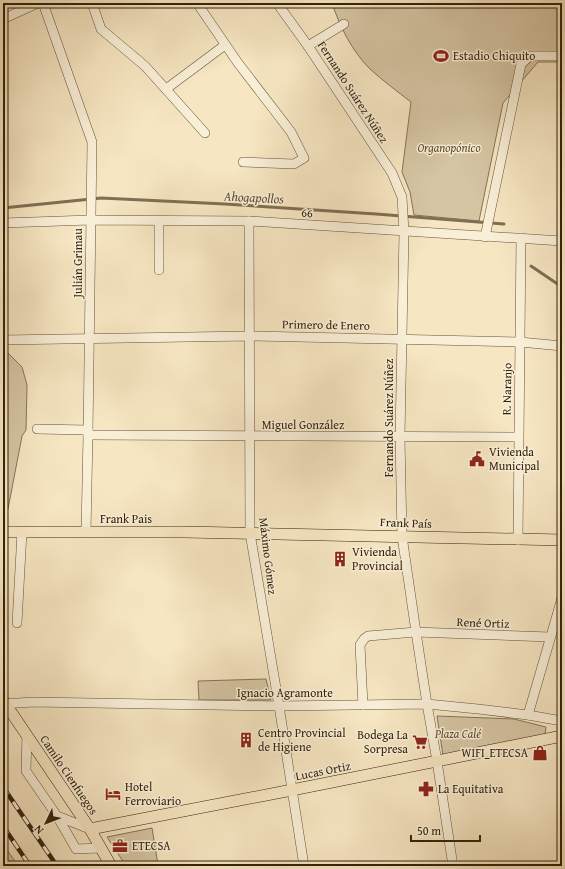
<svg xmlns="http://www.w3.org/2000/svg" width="565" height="869" viewBox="0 0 565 869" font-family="'Gentium Book Plus',serif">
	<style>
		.green { fill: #d5c5a3; stroke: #847457 }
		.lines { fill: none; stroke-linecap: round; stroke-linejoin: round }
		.stream { stroke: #7f6f54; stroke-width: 3 }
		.minor-casing { stroke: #635339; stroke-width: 10 }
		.major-casing { stroke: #32220b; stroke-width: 12 }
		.minor { stroke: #f9efd7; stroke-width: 9 }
		.major { stroke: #f6e6c2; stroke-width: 11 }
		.rail-casing { stroke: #32220b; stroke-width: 4.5 }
		.rail { stroke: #f9efd7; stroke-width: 3; stroke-dasharray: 9; stroke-linecap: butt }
		.labels { text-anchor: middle; stroke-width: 3; stroke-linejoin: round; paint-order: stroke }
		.poi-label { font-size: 12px; fill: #32220b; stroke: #f9efd7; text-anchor: start }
		.street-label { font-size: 12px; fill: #32220b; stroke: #f9efd7 }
		.park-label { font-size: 12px; font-style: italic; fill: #5b4b31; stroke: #f9efd7 }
		.water-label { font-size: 13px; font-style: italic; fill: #5f4f35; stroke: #f9efd7 }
	</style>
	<rect width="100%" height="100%" fill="#f6e6c2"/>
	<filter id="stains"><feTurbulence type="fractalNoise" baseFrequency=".005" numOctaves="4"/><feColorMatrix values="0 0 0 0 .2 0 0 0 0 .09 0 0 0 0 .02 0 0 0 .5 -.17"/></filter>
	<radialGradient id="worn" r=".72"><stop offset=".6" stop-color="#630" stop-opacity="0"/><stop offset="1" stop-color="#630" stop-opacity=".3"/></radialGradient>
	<g class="green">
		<path d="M332 3H562V62H538L503 103 479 221 414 215 410 192 402 172 411 102C398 92 382 80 370 69 352 51 340 27 332 3Z"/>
		<polygon points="3,348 22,367 27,385 26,430 22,436 8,509 3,513"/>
		<polygon points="266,679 271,700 199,700 198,681"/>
		<polygon points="437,716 514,719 546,727 545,735 443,755"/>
		<polygon points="152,828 158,865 146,866 126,866 107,837"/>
		<polygon points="3,844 18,866 3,866"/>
	</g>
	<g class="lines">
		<g class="stream">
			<polyline points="3,208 101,198 225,204 376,214 504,224"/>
			<polyline points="531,266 562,287"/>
		</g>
		<g class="minor-casing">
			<g id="minor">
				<polyline points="43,3 92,142 88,435 86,532"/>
				<polyline points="92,3 101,29 145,66 205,133"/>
				<polyline points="197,3 238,63 291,132 304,158 294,164 243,162"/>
				<polyline points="277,3 308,46 392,173 402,197 404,232 400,437 402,536 416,632 427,704 437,761 453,866"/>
				<polyline points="3,19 38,3"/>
				<polyline points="308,46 344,24"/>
				<polyline points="166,89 225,45"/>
				<polyline points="159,221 159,270"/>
				<polyline points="249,221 250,533 279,706 304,866"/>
				<polyline points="3,223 90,220 249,221 562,241"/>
				<polyline points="485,237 521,64 530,56 562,56"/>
				<polyline points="3,340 249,336 520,342 562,346"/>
				<polyline points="37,429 88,430"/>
				<polyline points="88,435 518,437"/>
				<polyline points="518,540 521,238"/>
				<polyline points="17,623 22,532"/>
				<polyline points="3,704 33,702 279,706 427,704 478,709 528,715 562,721"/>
				<polyline points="363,705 360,645 364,639 368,636 416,632 550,637"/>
				<polyline points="528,715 562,598"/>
				<polyline points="27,734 26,771 57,816 90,829"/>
				<polyline points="57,816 76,849 100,848"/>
			</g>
		</g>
		<g class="major-casing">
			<g id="major">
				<polyline points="3,532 185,532 562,540"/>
				<polyline points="3,700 90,829 111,866"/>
				<polyline points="90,829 292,790 562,736"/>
			</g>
		</g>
		<use href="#minor" class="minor"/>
		<use href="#major" class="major"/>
		<g class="rail-casing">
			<g id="rail">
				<polyline points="3,787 57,866"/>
				<polyline points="3,826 30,866"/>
			</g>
		</g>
		<use href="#rail" class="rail"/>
	</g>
	<defs>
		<g id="stadium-bare" transform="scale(1.2)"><path d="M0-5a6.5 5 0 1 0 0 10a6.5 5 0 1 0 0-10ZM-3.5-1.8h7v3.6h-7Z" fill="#8f2418" stroke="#f9efd7" stroke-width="2.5" paint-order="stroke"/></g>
		<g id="civic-bare" transform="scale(1.2)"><path d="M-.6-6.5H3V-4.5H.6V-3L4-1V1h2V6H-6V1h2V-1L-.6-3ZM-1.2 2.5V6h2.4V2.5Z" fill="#8f2418" stroke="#f9efd7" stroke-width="2.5" paint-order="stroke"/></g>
		<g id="building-bare" transform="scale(1.2)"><path d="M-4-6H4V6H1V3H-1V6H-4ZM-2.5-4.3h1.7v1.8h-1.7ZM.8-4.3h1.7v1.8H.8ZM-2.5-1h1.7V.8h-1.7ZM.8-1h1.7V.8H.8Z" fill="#8f2418" stroke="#f9efd7" stroke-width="2.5" paint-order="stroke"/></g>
		<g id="supermarket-bare" transform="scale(1.2)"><path d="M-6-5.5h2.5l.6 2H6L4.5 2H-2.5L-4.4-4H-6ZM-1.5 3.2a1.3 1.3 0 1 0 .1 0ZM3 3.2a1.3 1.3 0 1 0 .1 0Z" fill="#8f2418" stroke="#f9efd7" stroke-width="2.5" paint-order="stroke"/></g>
		<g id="shop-bare" transform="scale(1.2)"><path d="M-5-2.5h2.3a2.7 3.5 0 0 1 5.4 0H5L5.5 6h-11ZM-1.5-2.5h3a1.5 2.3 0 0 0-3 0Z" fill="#8f2418" stroke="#f9efd7" stroke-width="2.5" paint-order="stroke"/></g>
		<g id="pharmacy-bare" transform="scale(1.2)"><path d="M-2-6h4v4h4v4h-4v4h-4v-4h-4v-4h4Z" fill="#8f2418" stroke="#f9efd7" stroke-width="2.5" paint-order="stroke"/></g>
		<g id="hotel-bare" transform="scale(1.2)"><path d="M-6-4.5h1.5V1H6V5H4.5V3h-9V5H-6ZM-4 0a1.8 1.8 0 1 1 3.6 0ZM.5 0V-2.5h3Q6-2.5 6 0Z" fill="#8f2418" stroke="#f9efd7" stroke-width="2.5" paint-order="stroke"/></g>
		<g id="office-bare" transform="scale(1.2)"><path d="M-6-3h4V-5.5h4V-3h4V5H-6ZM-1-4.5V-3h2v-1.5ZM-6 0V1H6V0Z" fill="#8f2418" stroke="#f9efd7" stroke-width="2.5" paint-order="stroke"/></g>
	</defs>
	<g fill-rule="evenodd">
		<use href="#stadium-bare" x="441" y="56"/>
		<use href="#civic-bare" x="477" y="459"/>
		<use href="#building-bare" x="340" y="559"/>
		<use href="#building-bare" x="246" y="740"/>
		<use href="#supermarket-bare" x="420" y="742"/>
		<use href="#shop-bare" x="540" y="753"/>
		<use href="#pharmacy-bare" x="426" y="789"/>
		<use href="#hotel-bare" x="113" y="794"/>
		<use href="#office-bare" x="120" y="846"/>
	</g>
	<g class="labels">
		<g class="poi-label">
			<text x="453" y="60">Estadio Chiquito</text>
			<text x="489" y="456">Vivienda<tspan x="489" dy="14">Municipal</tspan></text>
			<text x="352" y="556">Vivienda<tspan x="352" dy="14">Provincial</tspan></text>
			<text x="258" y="737">Centro Provincial<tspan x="258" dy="14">de Higiene</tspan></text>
			<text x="408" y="739" text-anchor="end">Bodega La<tspan x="408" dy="14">Sorpresa</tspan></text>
			<text x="528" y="757" text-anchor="end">WIFI_ETECSA</text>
			<text x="125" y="791">Hotel<tspan x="125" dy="14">Ferroviario</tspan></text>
			<text x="438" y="793">La Equitativa</text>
			<text x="132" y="850">ETECSA</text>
		</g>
		<g class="street-label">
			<text transform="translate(353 92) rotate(57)" y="4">Fernando Suárez Núñez</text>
			<text transform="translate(307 213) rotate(4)" y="4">66</text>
			<text transform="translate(78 263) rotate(-90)" y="4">Julián Grimau</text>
			<text transform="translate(326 325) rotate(1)" y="4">Primero de Enero</text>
			<text transform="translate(507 389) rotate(-89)" y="4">R. Naranjo</text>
			<text transform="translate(389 418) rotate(-90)" y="4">Fernando Suárez Núñez</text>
			<text x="303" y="429">Miguel González</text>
			<text x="126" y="523">Frank Pais</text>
			<text transform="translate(406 523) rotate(2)" y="4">Frank País</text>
			<text transform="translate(268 556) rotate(83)" y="4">Máximo Gómez</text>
			<text transform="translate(483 623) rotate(2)" y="4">René Ortiz</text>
			<text x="285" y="697">Ignacio Agramonte</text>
			<text transform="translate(323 771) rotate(-11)" y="4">Lucas Ortiz</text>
			<text transform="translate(69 775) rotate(56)" y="4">Camilo Cienfuegos</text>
		</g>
		<g class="park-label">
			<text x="449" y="152">Organopónico</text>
			<text x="458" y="738">Plaza Calé</text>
		</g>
		<g class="water-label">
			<text transform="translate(254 197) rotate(3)" y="5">Ahogapollos</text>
		</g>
	</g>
	<rect width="565" height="869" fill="none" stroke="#f6e6c2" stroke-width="16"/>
	<rect x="4" y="4" width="557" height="861" fill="none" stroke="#32220b" stroke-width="2"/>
	<rect x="8" y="8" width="549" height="853" fill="none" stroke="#32220b"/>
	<g transform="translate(46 823) rotate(227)" stroke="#f9efd7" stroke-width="3" paint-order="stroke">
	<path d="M0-3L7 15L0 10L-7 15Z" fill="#32220b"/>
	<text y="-6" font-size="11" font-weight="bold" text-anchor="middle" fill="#32220b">N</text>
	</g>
	<path d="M411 835v6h69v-6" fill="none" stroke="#32220b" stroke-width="2"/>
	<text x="417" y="835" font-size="12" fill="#32220b" stroke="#f9efd7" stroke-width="3" paint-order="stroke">50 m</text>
	<rect width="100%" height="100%" filter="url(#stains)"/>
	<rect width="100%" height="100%" fill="url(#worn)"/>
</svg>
